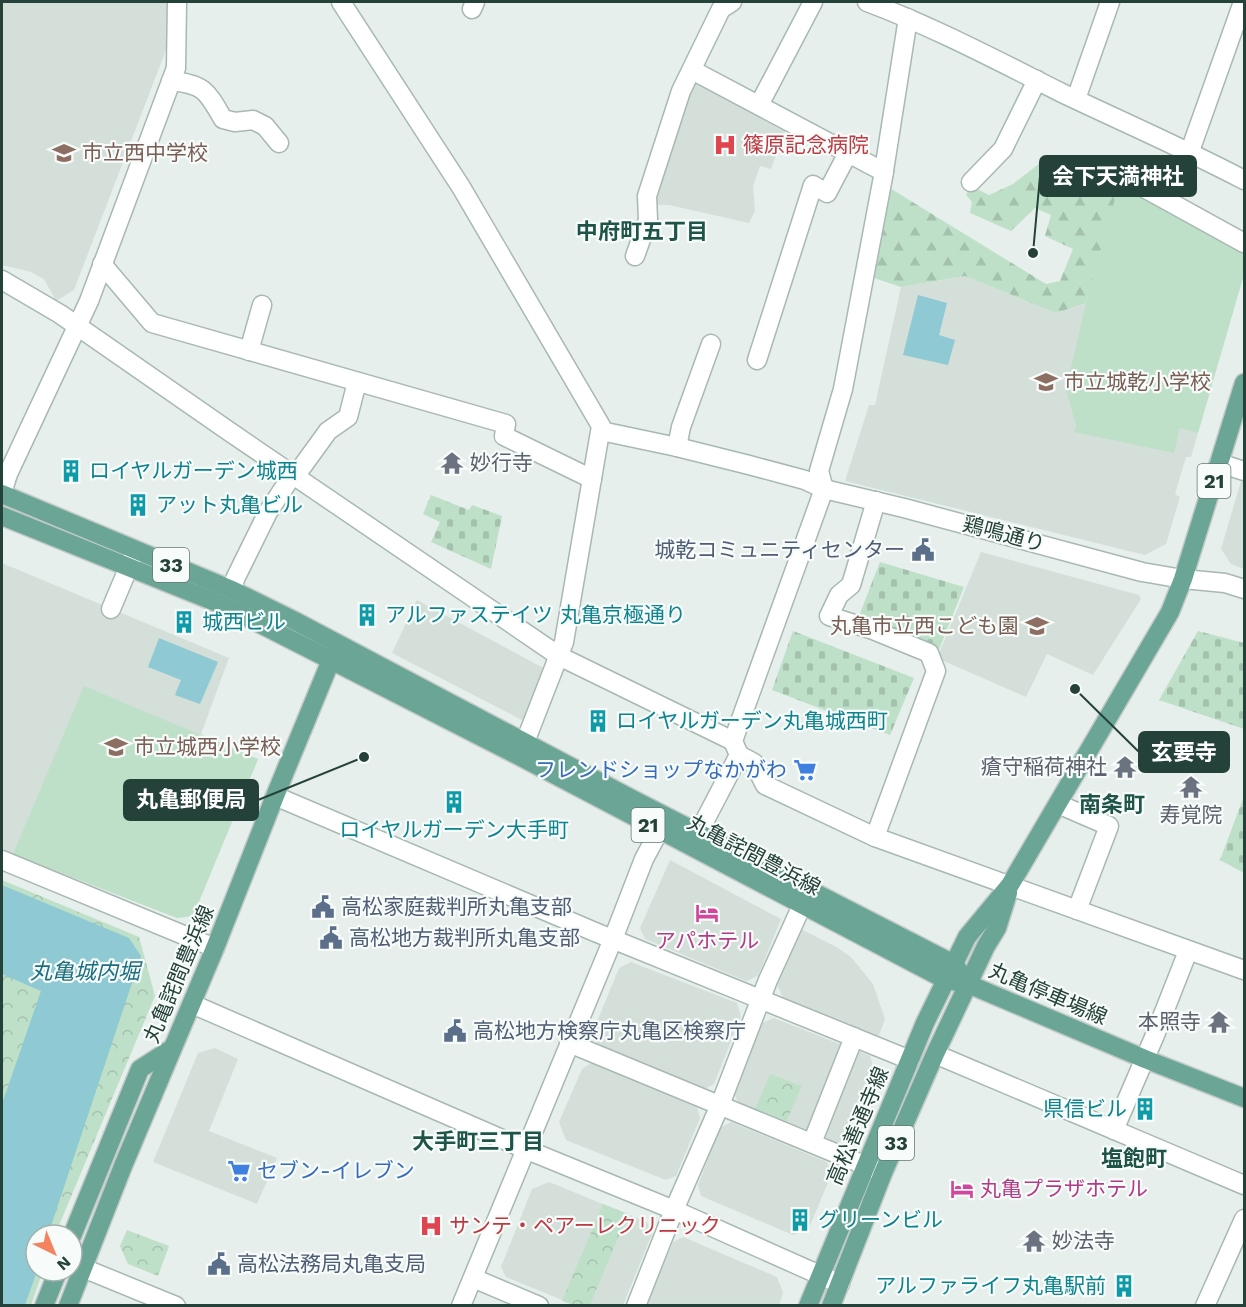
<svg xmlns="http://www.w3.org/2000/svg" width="1246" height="1307" viewBox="0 0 1246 1307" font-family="'Work Sans','Noto Sans JP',sans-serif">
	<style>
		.built { fill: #d4dfda }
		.forest { fill: url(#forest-firs) }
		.cemetery { fill: url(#cemetery-stones) }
		.park { fill: url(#park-crowns) }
		.pitch { fill: #bfe0c8 }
		.water { fill: #8ec9d4 }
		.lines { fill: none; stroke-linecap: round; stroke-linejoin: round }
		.minor-casing { stroke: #a8b8b2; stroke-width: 21 }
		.major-casing { stroke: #c2cac8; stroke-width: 21 }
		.minor { stroke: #fff; stroke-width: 18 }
		.major { stroke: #6aa596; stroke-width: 18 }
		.labels { text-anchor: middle; stroke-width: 4.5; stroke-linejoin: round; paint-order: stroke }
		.shield { fill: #f7fbf9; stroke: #637a73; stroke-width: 1.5 }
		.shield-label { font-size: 20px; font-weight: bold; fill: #24423a }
		.health-label { font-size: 21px; fill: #be3a42; stroke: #f7fbf9; text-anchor: start }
		.education-label { font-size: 21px; fill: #785e54; stroke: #f7fbf9; text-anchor: start }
		.worship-label { font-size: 21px; fill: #5b616d; stroke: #f7fbf9; text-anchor: start }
		.culture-label { font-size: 21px; fill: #0d838f; stroke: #f7fbf9; text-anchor: start }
		.street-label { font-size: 21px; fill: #24423a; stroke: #f7fbf9 }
		.service-label { font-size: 21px; fill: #4e5e75; stroke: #f7fbf9; text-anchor: start }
		.shop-label { font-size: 21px; fill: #366cbe; stroke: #f7fbf9; text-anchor: end }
		.hotel-label { font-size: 21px; fill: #b23c85; stroke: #f7fbf9 }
		.neighbourhood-label { font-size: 22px; font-weight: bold; fill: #1f5548; stroke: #f7fbf9 }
		.water-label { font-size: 22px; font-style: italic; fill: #1c6f80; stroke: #f7fbf9 }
		.leader { fill: none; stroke: #24423a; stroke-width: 2 }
		.callout-dot { fill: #24423a; stroke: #f7fbf9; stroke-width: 2 }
		.callout { fill: #24423a; stroke: #24423a; stroke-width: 2 }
		.callout-label { font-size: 22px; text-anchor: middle; font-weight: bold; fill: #fff }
	</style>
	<defs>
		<pattern id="forest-firs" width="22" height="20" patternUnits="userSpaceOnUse" patternTransform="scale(1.5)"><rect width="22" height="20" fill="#bfe0c8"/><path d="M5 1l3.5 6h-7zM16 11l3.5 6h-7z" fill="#a4c1ad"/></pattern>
		<pattern id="cemetery-stones" width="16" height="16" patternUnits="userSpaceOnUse" patternTransform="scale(1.5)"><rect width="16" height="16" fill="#bfe0c8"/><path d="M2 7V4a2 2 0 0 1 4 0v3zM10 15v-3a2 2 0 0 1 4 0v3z" fill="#a4c1ad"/></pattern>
		<pattern id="park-crowns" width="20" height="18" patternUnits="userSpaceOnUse" patternTransform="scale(1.5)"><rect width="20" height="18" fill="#bfe0c8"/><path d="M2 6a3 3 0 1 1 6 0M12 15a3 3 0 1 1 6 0" fill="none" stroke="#a4c1ad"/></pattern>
	</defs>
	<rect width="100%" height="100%" fill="#e6efeb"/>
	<g class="built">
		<polygon points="2,2 167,2 169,42 74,290 56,301 44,279 31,272 2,265"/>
		<polygon points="692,79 787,126 771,169 760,166 753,186 755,211 749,223 669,205 655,205 656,190"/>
		<polygon points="1120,181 1244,274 1191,457 1186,457 1175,494 1180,497 1166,544 1145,555 845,481 869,405 875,405 901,287 965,276 1056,313 1086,303"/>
		<polygon points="1241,481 1244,482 1244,569 1231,564 1221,549"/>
		<polygon points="981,552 1139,595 1141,599 1093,675 1047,654 1026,697 937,658"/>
		<polygon points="2,563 229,658 201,734 258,759 193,916 177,918 2,850"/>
		<polygon points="417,600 547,670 524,721 392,653"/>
		<polygon points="670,860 781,919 758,976 746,981 645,939 640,928"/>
		<polygon points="801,929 838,948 851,957 873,984 885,1019 878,1038 783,998 777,984"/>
		<polygon points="631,962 737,1003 741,1016 714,1084 705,1089 598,1045 592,1034 619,968"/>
		<polygon points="774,1018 870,1056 874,1069 846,1138 837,1143 738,1102 733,1091 762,1023"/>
		<polygon points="215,1048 238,1059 209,1131 277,1158 257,1204 153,1162 198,1053"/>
		<polygon points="591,1063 697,1107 700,1118 676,1176 666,1180 566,1140 559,1122 582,1069"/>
		<polygon points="731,1122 827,1162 832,1173 809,1228 793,1235 701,1196 698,1185 720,1128"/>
		<polygon points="549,1182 647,1222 652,1234 623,1305 574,1305 506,1277 501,1267 532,1189"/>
		<polygon points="683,1237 777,1277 783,1293 779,1305 646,1306 673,1242"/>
	</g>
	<polygon class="forest" points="1040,163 1100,178 1099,189 1116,197 1086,303 1056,313 965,276 901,287 871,277 888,187 1046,284 1060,281 1073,249 1045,236 1051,215 1035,208 1011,231 970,213 972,202 966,195 971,186 989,195 1013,184"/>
	<g class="cemetery">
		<polygon points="431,495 469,510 472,505 502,516 491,569 431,542 440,522 423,514"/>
		<polygon points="880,562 964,587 938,652 857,621"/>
		<polygon points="793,631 914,678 890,735 772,690"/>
		<polygon points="1198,631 1244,643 1244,729 1159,700"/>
		<polygon points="1244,796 1244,873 1220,860"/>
	</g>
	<g class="park">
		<polygon points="2,880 139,937 155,996 55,1235 36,1235 36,1271 43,1271 31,1305 2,1305"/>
		<polygon points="770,1074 802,1086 786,1122 755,1109"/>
		<polygon points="603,1204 628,1214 590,1305 574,1305 562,1301"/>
		<polygon points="127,1230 169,1246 158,1276 128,1264 120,1246"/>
	</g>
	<g class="pitch">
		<polygon points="1120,181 1244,251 1244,274 1198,433 1180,428 1174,453 1074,432 1076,426 1066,389 1086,303"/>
		<polygon points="84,686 258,759 193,916 177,918 13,854"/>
	</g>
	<g class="water">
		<polygon points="918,295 947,303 939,335 955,340 948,365 903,355"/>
		<polygon points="159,638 218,662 200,704 175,695 181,680 148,667"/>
		<polygon points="2,885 129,938 141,956 48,1235 36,1235 37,1271 25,1305 2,1305 2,1104 41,991 2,974"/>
	</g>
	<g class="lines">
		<g class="minor-casing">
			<g id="minor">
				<polyline points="341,2 461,187 601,426 564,642 520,755"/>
				<path d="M867 2C934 27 998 61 1062 93 1123 122 1185 149 1244 180"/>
				<polyline points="472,9 475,2"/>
				<polyline points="692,70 884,172"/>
				<path d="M171 81C204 84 207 91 223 119L235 122 253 120 265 126 279 143"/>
				<polyline points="1076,99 1110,2"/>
				<polyline points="759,105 813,2"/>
				<polyline points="1190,151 1243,2"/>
				<polyline points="1108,168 1244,243"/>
				<polyline points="971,182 1003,149 1037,80"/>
				<polyline points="635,256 648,220 647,196 681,91 721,9 732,2"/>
				<polyline points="102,264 152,323 506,424 504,436 592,479"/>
				<polyline points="2,280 60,314 230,432 559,656 733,741"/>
				<polyline points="249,351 262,305"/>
				<polyline points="757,360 813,185 827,193 848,153"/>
				<polyline points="601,431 677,447 749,465 805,480 824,489 904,508 1142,572 1183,579 1225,583 1244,589"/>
				<polyline points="677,447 681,427 711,344"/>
				<polyline points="1219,463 1244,471"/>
				<polyline points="2,493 8,474 89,301 176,68 177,2"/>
				<polyline points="225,604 236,577 268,512 293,474 299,471 328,431 348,417 357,382"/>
				<polyline points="111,609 135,552"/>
				<polyline points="739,755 754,763 765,785 875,837 1244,970"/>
				<polyline points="275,796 595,932 910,1060"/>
				<polyline points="1058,804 1109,826 1077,910"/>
				<polyline points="875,837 936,671 929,653 873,630 829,616 839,595 851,585 876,501"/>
				<polyline points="692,845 739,755 733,741 824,489 819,471 843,389 883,177 908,18"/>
				<polyline points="2,860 215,948"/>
				<polyline points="192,1004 525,1149 674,1210 840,1284"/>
				<polyline points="569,1043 881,1172"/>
				<polyline points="935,1054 1244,1185"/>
				<polyline points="1114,1130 1155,1035 1188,951"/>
				<polyline points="812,1143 854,1037"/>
				<polyline points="83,1268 176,1306"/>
				<polyline points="473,1278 539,1306"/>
				<polyline points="461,1306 613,939 644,859 666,818"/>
				<polyline points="636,1306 674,1210 720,1105 768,980 808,892"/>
				<polyline points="1205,1306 1244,1219"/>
			</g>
		</g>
		<g class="major-casing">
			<g id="major">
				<polyline points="2,494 232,590 295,621 632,799 954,964 968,984"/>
				<polyline points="2,516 225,606 519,756 946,980 968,984 1145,1059 1244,1098"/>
				<polyline points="72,1236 140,1069 171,1049"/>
				<polyline points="44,1306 58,1271"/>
				<polyline points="68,1306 123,1166 215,948 275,796 336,648"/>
				<polyline points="808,1306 925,1023 967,937 1010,885 1170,612 1183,579 1244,383"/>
				<polyline points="831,1306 883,1173 935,1054 986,946 997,928 1008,893"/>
			</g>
		</g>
		<use href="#minor" class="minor"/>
		<use href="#major" class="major"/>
	</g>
	<defs>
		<g id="hospital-bare" transform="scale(1.8)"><path d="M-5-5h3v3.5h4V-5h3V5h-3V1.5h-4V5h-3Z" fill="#e0444e" stroke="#f7fbf9" stroke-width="2.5" paint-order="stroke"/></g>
		<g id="school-bare" transform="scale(1.8)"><path d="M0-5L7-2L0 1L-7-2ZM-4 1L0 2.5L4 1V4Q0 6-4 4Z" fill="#8d6e63" stroke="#f7fbf9" stroke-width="2.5" paint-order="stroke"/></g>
		<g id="temple-bare" transform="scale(1.8)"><path d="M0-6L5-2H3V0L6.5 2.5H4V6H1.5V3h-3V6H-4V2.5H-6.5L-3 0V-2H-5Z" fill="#6b7280" stroke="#f7fbf9" stroke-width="2.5" paint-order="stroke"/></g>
		<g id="building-bare" transform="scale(1.8)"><path d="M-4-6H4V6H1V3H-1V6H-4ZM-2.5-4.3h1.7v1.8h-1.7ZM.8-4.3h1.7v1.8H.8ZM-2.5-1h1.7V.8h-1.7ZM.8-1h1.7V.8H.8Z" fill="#0f9aa8" stroke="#f7fbf9" stroke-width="2.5" paint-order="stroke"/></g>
		<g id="civic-bare" transform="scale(1.8)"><path d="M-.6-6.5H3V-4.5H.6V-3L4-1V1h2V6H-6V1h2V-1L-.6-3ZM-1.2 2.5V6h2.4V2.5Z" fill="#5c6f8a" stroke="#f7fbf9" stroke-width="2.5" paint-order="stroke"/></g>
		<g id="supermarket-bare" transform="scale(1.8)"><path d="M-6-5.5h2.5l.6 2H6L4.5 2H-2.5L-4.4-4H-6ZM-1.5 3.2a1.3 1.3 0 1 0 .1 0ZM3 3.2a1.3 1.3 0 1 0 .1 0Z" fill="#3f7fe0" stroke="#f7fbf9" stroke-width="2.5" paint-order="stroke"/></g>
		<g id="hotel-bare" transform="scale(1.8)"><path d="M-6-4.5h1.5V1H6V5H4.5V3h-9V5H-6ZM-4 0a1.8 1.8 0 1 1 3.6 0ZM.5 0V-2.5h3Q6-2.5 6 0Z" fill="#d1479c" stroke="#f7fbf9" stroke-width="2.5" paint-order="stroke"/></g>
	</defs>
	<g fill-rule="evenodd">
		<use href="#hospital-bare" x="725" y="145"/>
		<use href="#school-bare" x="64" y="153"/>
		<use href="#school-bare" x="1046" y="382"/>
		<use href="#temple-bare" x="452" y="463"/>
		<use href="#building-bare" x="71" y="471"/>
		<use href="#building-bare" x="138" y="505"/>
		<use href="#civic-bare" x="923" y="550"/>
		<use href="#building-bare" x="367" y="615"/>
		<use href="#building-bare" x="184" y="622"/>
		<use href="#school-bare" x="1037" y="626"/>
		<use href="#building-bare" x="598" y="721"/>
		<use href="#school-bare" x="116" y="747"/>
		<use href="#temple-bare" x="1125" y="767"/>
		<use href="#supermarket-bare" x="805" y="770"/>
		<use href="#temple-bare" x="1191" y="787"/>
		<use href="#building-bare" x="454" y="802"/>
		<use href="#civic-bare" x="323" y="907"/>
		<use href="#hotel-bare" x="707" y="913"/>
		<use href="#civic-bare" x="331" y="938"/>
		<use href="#temple-bare" x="1219" y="1022"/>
		<use href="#civic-bare" x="455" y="1031"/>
		<use href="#building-bare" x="1145" y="1109"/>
		<use href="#supermarket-bare" x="239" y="1171"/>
		<use href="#hotel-bare" x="962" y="1189"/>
		<use href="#building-bare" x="800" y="1220"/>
		<use href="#hospital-bare" x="431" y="1226"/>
		<use href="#temple-bare" x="1034" y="1241"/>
		<use href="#civic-bare" x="219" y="1264"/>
		<use href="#building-bare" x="1124" y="1286"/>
	</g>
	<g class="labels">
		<g class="shield">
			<rect x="1197.5" y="464" width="33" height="34" rx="4.5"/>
			<rect x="153" y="548" width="36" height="34" rx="4.5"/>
			<rect x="631.5" y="808" width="33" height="34" rx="4.5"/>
			<rect x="878" y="1126" width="36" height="34" rx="4.5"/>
		</g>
		<g class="shield-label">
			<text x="1214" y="488">21</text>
			<text x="171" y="572">33</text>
			<text x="648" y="832">21</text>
			<text x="896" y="1150">33</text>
		</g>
		<g class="health-label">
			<text x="743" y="152">篠原記念病院</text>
			<text x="449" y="1233">サンテ・ペアーレクリニック</text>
		</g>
		<g class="education-label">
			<text x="82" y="160">市立西中学校</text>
			<text x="1064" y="389">市立城乾小学校</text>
			<text x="1019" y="633" text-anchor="end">丸亀市立西こども園</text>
			<text x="134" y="754">市立城西小学校</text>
		</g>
		<g class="worship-label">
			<text x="470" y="470">妙行寺</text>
			<text x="1107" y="774" text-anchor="end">瘡守稲荷神社</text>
			<text x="1191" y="822" text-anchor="middle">寿覚院</text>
			<text x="1201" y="1029" text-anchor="end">本照寺</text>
			<text x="1052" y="1248">妙法寺</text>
		</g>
		<g class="culture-label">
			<text x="89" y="478">ロイヤルガーデン城西</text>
			<text x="156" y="512">アット丸亀ビル</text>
			<text x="385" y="622">アルファステイツ 丸亀京極通り</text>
			<text x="202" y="629">城西ビル</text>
			<text x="616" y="728">ロイヤルガーデン丸亀城西町</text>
			<text x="454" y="837" text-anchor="middle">ロイヤルガーデン大手町</text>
			<text x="1127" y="1116" text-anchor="end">県信ビル</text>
			<text x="818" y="1227">グリーンビル</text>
			<text x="1106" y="1293" text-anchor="end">アルファライフ丸亀駅前</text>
		</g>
		<g class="street-label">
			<text transform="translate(1004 534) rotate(15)" y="7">鶏鳴通り</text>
			<text transform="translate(754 855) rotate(28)" y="7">丸亀詫間豊浜線</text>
			<text transform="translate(179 974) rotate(-67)" y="7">丸亀詫間豊浜線</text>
			<text transform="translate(1048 994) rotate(23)" y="7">丸亀停車場線</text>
			<text transform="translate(858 1126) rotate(-67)" y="7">高松善通寺線</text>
		</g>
		<g class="service-label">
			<text x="905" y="557" text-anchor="end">城乾コミュニティセンター</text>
			<text x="341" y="914">高松家庭裁判所丸亀支部</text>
			<text x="349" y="945">高松地方裁判所丸亀支部</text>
			<text x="473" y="1038">高松地方検察庁丸亀区検察庁</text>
			<text x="237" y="1271">高松法務局丸亀支局</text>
		</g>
		<g class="shop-label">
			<text x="787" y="777">フレンドショップなかがわ</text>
			<text x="257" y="1178" text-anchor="start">セブン-イレブン</text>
		</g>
		<g class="hotel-label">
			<text x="707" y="948">アパホテル</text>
			<text x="980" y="1196" text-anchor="start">丸亀プラザホテル</text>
		</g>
		<g class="neighbourhood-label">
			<text x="642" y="239">中府町五丁目</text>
			<text x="1112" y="812">南条町</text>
			<text x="478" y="1149">大手町三丁目</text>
			<text x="1134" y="1166">塩飽町</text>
		</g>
		<g class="water-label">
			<text x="85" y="979">丸亀城内堀</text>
		</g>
	</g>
	<path class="leader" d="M1033 253L1040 176M1075 689L1139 752M364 757L258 800"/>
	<g class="callout-dot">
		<circle cx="1033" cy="253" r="6"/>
		<circle cx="1075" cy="689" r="6"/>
		<circle cx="364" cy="757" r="6"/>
	</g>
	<g class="callout">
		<rect x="1040" y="156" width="156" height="40" rx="6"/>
		<rect x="1139" y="732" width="90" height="40" rx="6"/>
		<rect x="124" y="780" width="134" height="40" rx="6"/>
	</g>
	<g class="callout-label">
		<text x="1118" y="184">会下天満神社</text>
		<text x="1184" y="760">玄要寺</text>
		<text x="191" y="807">丸亀郵便局</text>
	</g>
	<rect width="1246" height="1307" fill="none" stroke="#24423a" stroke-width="6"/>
	<g transform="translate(54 1253) rotate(137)"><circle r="28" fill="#f7fbf9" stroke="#a3b1ad" stroke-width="1.5"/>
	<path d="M0-4.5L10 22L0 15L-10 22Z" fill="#f4845f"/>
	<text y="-9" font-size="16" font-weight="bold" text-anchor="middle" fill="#24423a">N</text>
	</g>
</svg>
